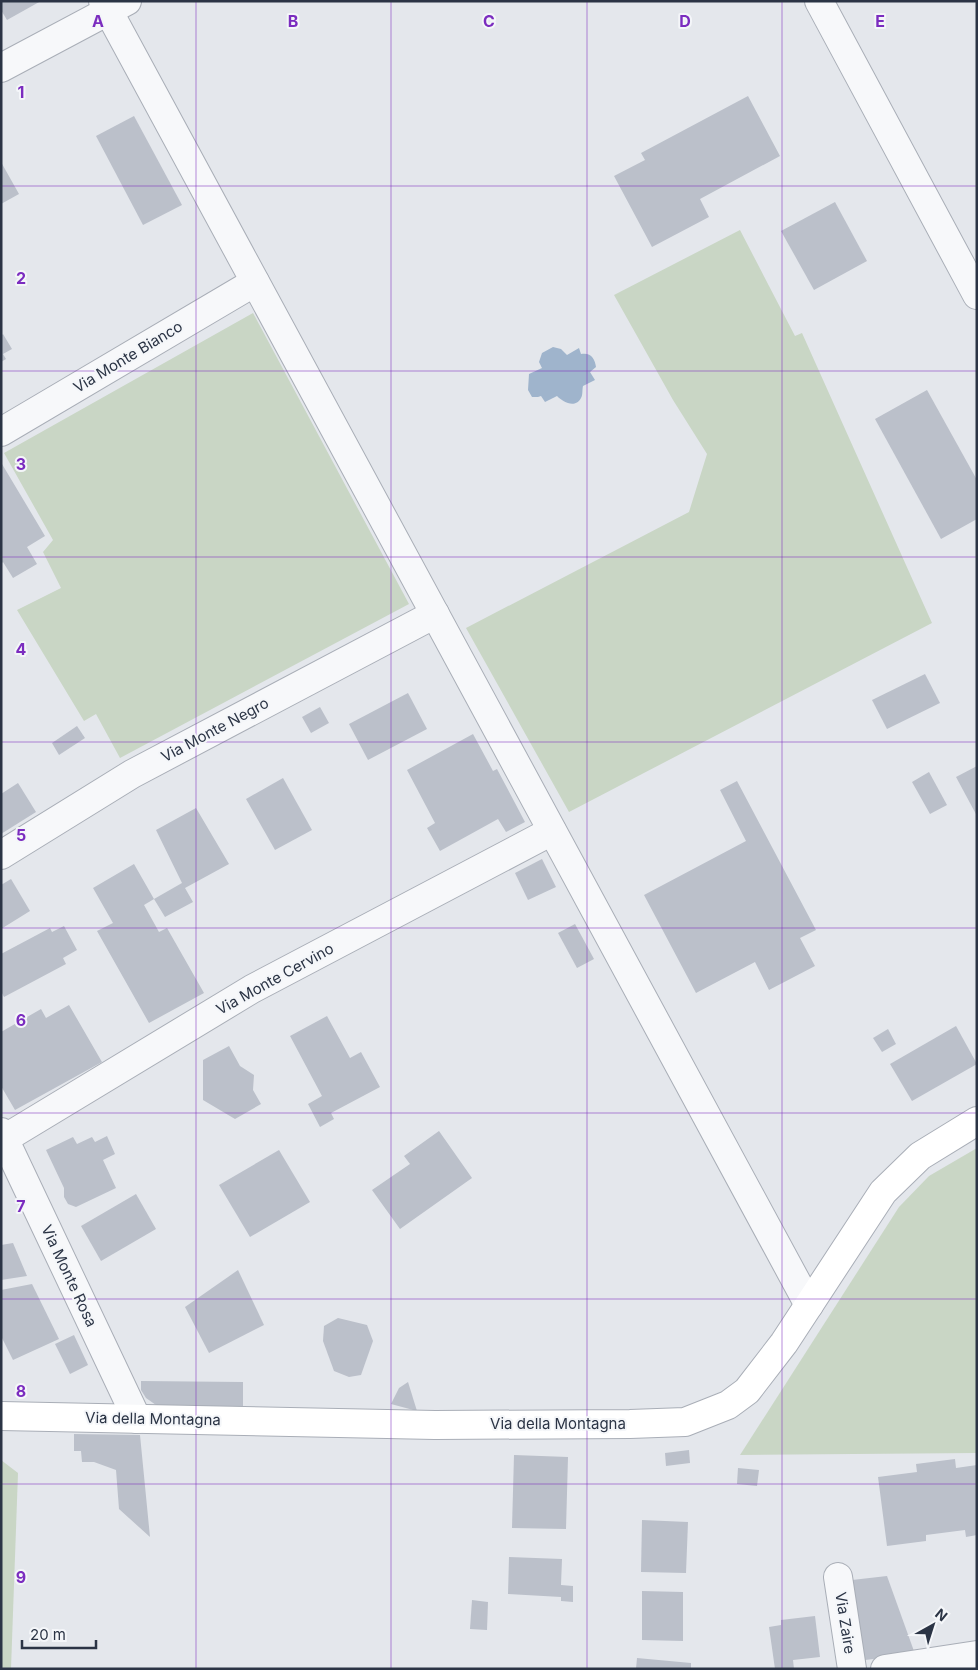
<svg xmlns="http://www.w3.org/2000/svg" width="978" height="1670" viewBox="0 0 978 1670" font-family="Inter,sans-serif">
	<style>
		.green { fill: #c9d6c5 }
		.water { fill: #9fb4cc }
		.building { fill: #bbc0ca }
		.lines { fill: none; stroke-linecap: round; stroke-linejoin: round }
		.street-casing { stroke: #a9aeb7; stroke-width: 30 }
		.secondary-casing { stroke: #a9aeb7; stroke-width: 30 }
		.street { stroke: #f7f8fa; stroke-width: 28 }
		.secondary { stroke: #fff; stroke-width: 28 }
		.grid { fill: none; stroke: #7b2cbf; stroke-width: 1; stroke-opacity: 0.55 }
		.labels { text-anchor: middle; stroke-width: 4; stroke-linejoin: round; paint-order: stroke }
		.street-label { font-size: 15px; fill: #2b3445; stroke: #f4f6f9 }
		.grid-label { font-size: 16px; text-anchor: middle; font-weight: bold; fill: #7b2cbf; stroke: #f4f6f9; stroke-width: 4; stroke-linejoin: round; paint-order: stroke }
	</style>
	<rect width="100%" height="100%" fill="#e4e7ec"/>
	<g class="green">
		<polygon points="740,230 795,336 802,333 932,623 569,812 466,628 689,512 707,454 673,400 614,295"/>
		<polygon points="253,313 409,604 120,758 96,714 84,721 17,610 61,588 43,552 53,540 4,453"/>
		<polygon points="977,1148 977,1453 740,1455 899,1207 929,1176"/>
		<polygon points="1,1460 18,1473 11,1669 1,1669"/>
	</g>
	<path class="water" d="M553 347 561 349 567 355 579 348 581 354C591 352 595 359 596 367L590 372 595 380 583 386C582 390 583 395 581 398 575 409 563 402 557 396L545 402 541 396 538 397H532L528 390 529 374 542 368 539 362 542 353Z"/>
	<g class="building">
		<polygon points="1,1 41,1 7,20 1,10"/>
		<polygon points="748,96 780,156 700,199 709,217 652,247 614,176 645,160 641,153"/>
		<polygon points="134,116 182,205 143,225 96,136"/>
		<polygon points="1,162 19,194 1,204"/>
		<polygon points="835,202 867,261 814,290 781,231"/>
		<polygon points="3,334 12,349 3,354 6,359 1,362 1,336"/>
		<polygon points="927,390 977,480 977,519 941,539 875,419"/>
		<polygon points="1,464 2,464 45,536 27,547 37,564 13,578 3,562 1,564"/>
		<polygon points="925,674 940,703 887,729 872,700"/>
		<polygon points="408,693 427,729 368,760 349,724"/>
		<polygon points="320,707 329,723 311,733 302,717"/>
		<polygon points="77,726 85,738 59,755 52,743"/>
		<polygon points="473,734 493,771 497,769 525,822 506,832 498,819 440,851 427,828 435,823 407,770"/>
		<polygon points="977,766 977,816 956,777"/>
		<polygon points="929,772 947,805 930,814 912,782"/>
		<polygon points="283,778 312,830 275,850 246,799"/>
		<polygon points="737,781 816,930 800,938 815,966 769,990 755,962 696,993 644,895 746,841 720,790"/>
		<polygon points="18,783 36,812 1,834 1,794"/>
		<polygon points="196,808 229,864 185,888 193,902 165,917 154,899 182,883 156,830"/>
		<polygon points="542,859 556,887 528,900 515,873"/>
		<polygon points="134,864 154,899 144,905 159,932 167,928 204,993 149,1023 97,931 113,923 93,888"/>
		<polygon points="11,879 30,911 1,929 1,885"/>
		<polygon points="575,924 594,959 577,968 558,933"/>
		<polygon points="64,926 77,950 63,958 66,964 4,997 1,991 1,954 50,928 52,932"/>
		<polygon points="69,1005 102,1062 15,1110 1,1086 1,1032 41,1009 46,1018"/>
		<polygon points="327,1016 350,1058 361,1052 380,1087 331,1113 334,1119 320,1127 308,1104 322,1096 290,1036"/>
		<polygon points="956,1026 977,1064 912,1101 890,1064"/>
		<polygon points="888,1029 896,1044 882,1052 873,1038"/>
		<polygon points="229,1046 240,1066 254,1075 253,1090 261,1104 235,1119 203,1100 203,1060"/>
		<polygon points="439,1131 472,1178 400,1229 372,1190 410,1164 404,1156"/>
		<polygon points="107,1136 115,1154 103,1160 116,1188 76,1207 68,1204 64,1197 64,1188 46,1150 73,1137 77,1144 92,1137 95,1142"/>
		<polygon points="279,1150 310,1202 250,1237 219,1185"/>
		<polygon points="136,1194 156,1229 101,1261 81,1226"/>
		<polygon points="13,1243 27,1276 1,1280 1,1245"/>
		<polygon points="238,1270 264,1325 209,1353 185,1307"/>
		<polygon points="32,1284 59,1339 13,1360 1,1336 1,1290"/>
		<polygon points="338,1318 367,1325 373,1341 361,1375 349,1377 334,1371 323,1341 324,1326"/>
		<polygon points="74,1335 88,1365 70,1374 55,1344"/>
		<polygon points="141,1381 243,1382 243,1407 156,1405 146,1398 141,1390"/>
		<polygon points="408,1382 417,1411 391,1404 399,1388"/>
		<polygon points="74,1434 140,1435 150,1537 119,1509 116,1470 94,1462 82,1462 81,1451 74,1451"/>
		<polygon points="689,1450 690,1463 666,1466 665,1453"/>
		<polygon points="514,1455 568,1457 566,1529 512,1528"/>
		<polygon points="955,1459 956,1468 977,1465 977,1535 966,1537 965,1530 926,1535 926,1541 887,1546 878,1477 917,1472 916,1464"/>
		<polygon points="738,1468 759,1470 757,1486 737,1484"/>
		<polygon points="642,1520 688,1522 686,1573 641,1572"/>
		<polygon points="509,1557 562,1559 561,1585 573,1586 573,1602 561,1601 561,1597 508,1594"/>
		<polygon points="887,1576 915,1654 865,1660 852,1580"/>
		<polygon points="642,1591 683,1592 683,1641 642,1640"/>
		<polygon points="472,1600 488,1602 487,1630 470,1629"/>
		<polygon points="815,1616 820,1657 793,1660 794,1669 775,1669 769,1627 781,1625 781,1620"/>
		<polygon points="637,1658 691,1663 691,1669 636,1669"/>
	</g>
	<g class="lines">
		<g class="street-casing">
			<g id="street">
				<polyline points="103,1 809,1305"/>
				<polyline points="819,1 977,295"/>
				<polyline points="1,68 127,1"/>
				<polyline points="1,432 255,282"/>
				<polyline points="1,855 132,774 435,614"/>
				<polyline points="1,1132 137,1419"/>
				<polyline points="4,1139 252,989 552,831"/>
				<polyline points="838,1577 852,1669"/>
				<polyline points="885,1669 977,1655"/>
			</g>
		</g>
		<g class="secondary-casing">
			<polyline id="secondary" points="1,1416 435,1425 630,1424 685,1422 728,1405 747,1391 784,1343 883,1192 920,1156 977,1121"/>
		</g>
		<use href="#street" class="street"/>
		<use href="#secondary" class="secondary"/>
	</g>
	<path class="grid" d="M196 1V1669M391 1V1669M587 1V1669M782 1V1669M1 186H977M1 371H977M1 557H977M1 742H977M1 928H977M1 1113H977M1 1299H977M1 1484H977"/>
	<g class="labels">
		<g class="street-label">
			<text transform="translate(128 357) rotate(-31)" y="5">Via Monte Bianco</text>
			<text transform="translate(215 730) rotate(-28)" y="5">Via Monte Negro</text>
			<text transform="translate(275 979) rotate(-29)" y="5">Via Monte Cervino</text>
			<text transform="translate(69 1276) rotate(65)" y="5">Via Monte Rosa</text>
			<text transform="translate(153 1419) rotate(1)" y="5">Via della Montagna</text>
			<text x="558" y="1429">Via della Montagna</text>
			<text transform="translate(845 1623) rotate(81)" y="5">Via Zaire</text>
		</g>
	</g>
	<g class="grid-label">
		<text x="98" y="27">A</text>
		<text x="293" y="27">B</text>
		<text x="489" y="27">C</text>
		<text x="685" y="27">D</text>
		<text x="880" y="27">E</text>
		<text x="21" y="98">1</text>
		<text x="21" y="284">2</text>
		<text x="21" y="470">3</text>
		<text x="21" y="655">4</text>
		<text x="21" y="841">5</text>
		<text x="21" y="1026">6</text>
		<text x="21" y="1212">7</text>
		<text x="21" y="1397">8</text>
		<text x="21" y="1583">9</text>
	</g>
	<rect width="978" height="1670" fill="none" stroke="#2b3445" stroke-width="5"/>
	<g transform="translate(933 1625) rotate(39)" stroke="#f4f6f9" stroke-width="4" paint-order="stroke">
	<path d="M0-4L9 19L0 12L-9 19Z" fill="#2b3445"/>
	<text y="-8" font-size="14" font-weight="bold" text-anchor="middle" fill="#2b3445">N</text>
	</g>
	<path d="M22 1640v8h74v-8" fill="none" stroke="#2b3445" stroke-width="2.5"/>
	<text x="30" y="1640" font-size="15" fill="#2b3445" stroke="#f4f6f9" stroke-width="4" paint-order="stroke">20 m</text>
</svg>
